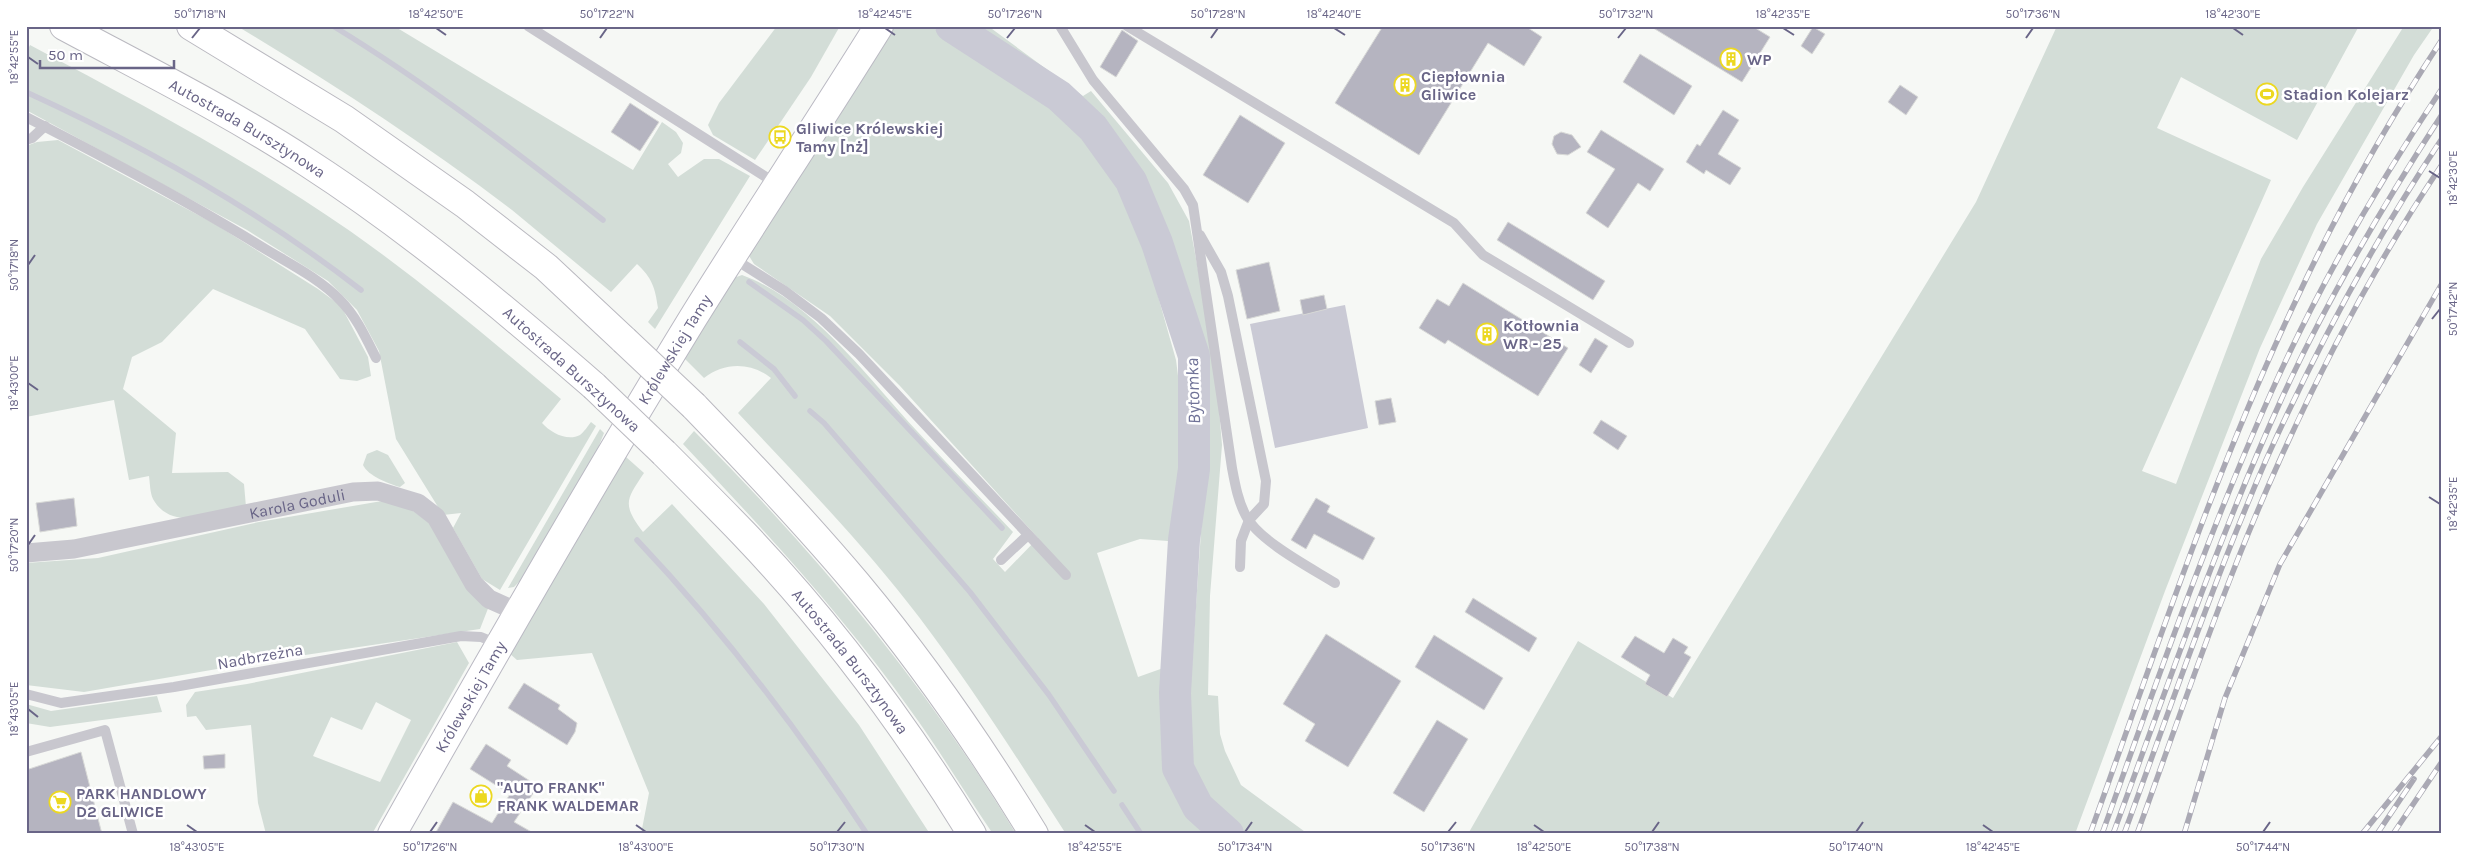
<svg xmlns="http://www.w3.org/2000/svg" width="2467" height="860" viewBox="0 0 2467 860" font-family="Karla,sans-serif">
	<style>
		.green { fill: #d3ddd7; fill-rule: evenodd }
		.water { fill: #cacad5 }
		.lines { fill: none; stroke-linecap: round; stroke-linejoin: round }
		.stream { stroke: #cacad5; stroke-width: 5.5 }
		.river { stroke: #cacad5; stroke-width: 32 }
		.building { fill: #b5b4c0; stroke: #d8d9d7 }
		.secondary-casing { stroke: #bab9c3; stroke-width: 30 }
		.highway-casing { stroke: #bab9c0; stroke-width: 30 }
		.lane { stroke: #c8c7ce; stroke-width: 10 }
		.street { stroke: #c8c7ce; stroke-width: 19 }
		.secondary { stroke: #fff; stroke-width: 28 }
		.highway { stroke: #fff; stroke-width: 28 }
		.rail-casing { stroke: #aaa9b4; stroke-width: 5.5 }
		.rail { stroke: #fff; stroke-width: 4; stroke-dasharray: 11; stroke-linecap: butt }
		.highway-bridge-casing { stroke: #bab9c0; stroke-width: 30; stroke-linecap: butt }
		.highway-bridge { stroke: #fff; stroke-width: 28 }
		.ticks { fill: none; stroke: #696587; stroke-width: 2 }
		.labels { text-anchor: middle; stroke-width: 5; stroke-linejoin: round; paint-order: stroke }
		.poi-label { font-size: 16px; font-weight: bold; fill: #696587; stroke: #fff; text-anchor: start }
		.street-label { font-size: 16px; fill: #696587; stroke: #fff }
		.water-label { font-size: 18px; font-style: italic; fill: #707398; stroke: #fff }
		.neatline { fill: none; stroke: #696587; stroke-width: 2 }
		.ticks-label { font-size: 12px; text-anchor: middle; fill: #696587 }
	</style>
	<rect width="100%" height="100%" fill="#f6f8f5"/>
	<g class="green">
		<path d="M237 26H394L633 170 662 122 676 132 683 143 681 153 668 164 678 177 704 159H719L750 176 655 329 648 322 658 308C655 287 652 278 637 264L611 292C578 265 545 237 512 210 424 143 332 83 237 26Z"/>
		<polygon points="777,26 840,26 811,77 755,160 713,135 708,125 719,103"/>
		<path d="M894 26H930L1043 95 1068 117 1112 170 1138 225 1176 360 1184 423 1174 512 1175 586 1169 588 1168 541 1140 539 1097 553 1138 677 1169 666 1164 695 1175 693 1190 694 1206 458 1202 356 1159 221 1124 153 1075 102 963 26H988L1083 96 1091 91 1168 183 1189 221 1215 361 1222 445 1210 596 1208 695 1218 696 1220 734 1225 751 1241 785 1308 834H1066C1019 761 972 687 919 617 864 545 800 479 738 413L771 378C751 362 724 362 704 378L682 356 728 280 742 275C811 300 868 378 916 430 948 465 981 498 1013 532L993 559 1005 572 1038 538 900 386 830 316 754 264 746 251Z"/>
		<polygon points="2057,26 2359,26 2297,140 2181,77 2157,128 2271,180 2142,471 2176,484 2261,259 2303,187 2404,26 2434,26 2414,55 2317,224 2260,348 2165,591 2075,834 1468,834 1578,641 1673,698 1976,202"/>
		<path d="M30 45C139 103 248 160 350 231 424 283 492 341 561 399L542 423C550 432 567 442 580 435 584 432 588 426 591 422L596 426 500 590 482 579 453 528 461 513 443 515 396 439 379 351 357 310 328 281 247 230 26 110V53Z"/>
		<path d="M58 140 215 224 318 289 341 306 368 357 371 376 357 381 340 379 305 329 213 289 162 342 132 357 123 389 176 433 172 473 228 472 244 484 246 507C217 513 172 533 153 499 150 493 150 483 149 476L129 480 114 400 26 417V146L37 142Z"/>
		<polygon points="600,429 604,433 596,453 529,572 514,587 508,588"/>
		<path d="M694 431C816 553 927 686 1016 834H993C965 793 940 751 911 711 843 615 763 529 683 444Z"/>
		<path d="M377 450 388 455 405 483 400 487C389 484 368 476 363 465L367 454Z"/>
		<path d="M626 457 644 473C626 500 622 504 643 532L672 504 764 604 859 725 930 834H641L649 793 592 653 517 660 509 653 608 473Z"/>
		<polygon points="382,501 412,510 432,525 489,606 480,629 258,662 84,692 26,685 26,563 98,558 259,522"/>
		<path d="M457 642 469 663 372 834H266L258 803 251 725 206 730 196 716 187 717 186 705 195 692 247 684ZM376 702 411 720 380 782 313 756 331 717 362 730Z"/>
		<polygon points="157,696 162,712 50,727 26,723 26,704 51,711"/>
	</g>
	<polygon class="water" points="1345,305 1368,428 1275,448 1250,324"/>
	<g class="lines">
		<g class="stream">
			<path d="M333 26C428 84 516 151 603 220"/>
			<path d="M26 92C144 146 258 210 361 290"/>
			<polyline points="749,282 803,320 826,341 1002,528"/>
			<polyline points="740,342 774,369 795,396"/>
			<polyline points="810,411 824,423 970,592 1049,695 1114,791"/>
			<path d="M637 540C723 631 798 729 867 834"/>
			<polyline points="1122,805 1141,834"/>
		</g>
		<polyline class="river" points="951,26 1059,96 1093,128 1131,181 1157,243 1194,356 1194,469 1184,540 1175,693 1178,768 1198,807 1228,834"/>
	</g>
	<g class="building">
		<polygon points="1383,26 1525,26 1542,37 1524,66 1488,43 1419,155 1335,103"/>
		<polygon points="1650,26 1752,26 1770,37 1742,82"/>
		<polygon points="1813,27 1825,34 1812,54 1801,46"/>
		<polygon points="1122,30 1138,41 1116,77 1100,67"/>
		<polygon points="1640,54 1692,86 1674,115 1623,82"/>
		<polygon points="1900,85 1918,97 1906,115 1888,102"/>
		<polygon points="630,103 659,122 640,151 611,132"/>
		<polygon points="1723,110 1739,120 1718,154 1741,168 1730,185 1706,170 1704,174 1686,162 1697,144 1700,146"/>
		<polygon points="1240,115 1285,143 1248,203 1203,175"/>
		<polygon points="1601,130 1664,169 1650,191 1638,183 1608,228 1586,213 1615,169 1587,152"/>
		<polygon points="1561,132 1572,135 1581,147 1568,155 1557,154 1552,144 1554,136"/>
		<polygon points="1508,222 1605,281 1593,300 1497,240"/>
		<polygon points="1269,262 1280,311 1247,319 1236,270"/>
		<polygon points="1463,283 1568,348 1538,396 1448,340 1445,344 1419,328 1437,299 1449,306"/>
		<polygon points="1324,295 1327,309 1303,315 1300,300"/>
		<polygon points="1595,338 1608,346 1591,373 1579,365"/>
		<polygon points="1391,398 1396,422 1379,425 1375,401"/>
		<polygon points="1601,420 1627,436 1618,450 1593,433"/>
		<polygon points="74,498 77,526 40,532 36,503"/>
		<polygon points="1316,498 1330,506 1327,512 1375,538 1363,560 1314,534 1306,549 1291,540"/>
		<polygon points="1473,598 1537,638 1529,652 1465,612"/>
		<polygon points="1326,634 1401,681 1348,767 1305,741 1315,724 1283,704"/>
		<polygon points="1434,635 1503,678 1484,710 1415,667"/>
		<polygon points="1635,636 1664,653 1673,638 1688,647 1684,653 1691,657 1667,697 1645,684 1650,675 1621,657"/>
		<polygon points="524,683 560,705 558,709 577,723 575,732 567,745 508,708"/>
		<polygon points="1437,720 1468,739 1424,812 1393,793"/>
		<polygon points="486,744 511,760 507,766 533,783 529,789 534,792 514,822 535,834 435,834 453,802 492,823 510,794 470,769"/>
		<polygon points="81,752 102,834 26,834 26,770"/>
		<polygon points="225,754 225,768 204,769 203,756"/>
	</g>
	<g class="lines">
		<g class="secondary-casing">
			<g id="secondary">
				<path id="s2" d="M392 834C490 660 589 488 693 318 754 220 818 124 879 26"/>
			</g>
		</g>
		<g class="highway-casing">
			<g id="highway">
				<path id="s3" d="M64 26C146 70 230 112 308 163 410 229 503 307 594 386"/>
				<polyline points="191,26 344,119 465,204 546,267 624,340"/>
				<path d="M694 406C750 464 805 522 857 584 922 662 981 747 1034 834"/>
				<path id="s4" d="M664 453C691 480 718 507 744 534 830 624 907 728 972 834"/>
			</g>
		</g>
		<g class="lane">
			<polyline points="528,26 777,184"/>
			<path d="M1060 26 1093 80 1184 189 1193 205 1232 468C1235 484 1238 501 1246 516 1259 541 1311 568 1335 583"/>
			<polyline points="1127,26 1454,223 1483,255 1629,343"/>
			<path d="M26 117C106 158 186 200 262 247 288 263 319 278 340 300 356 316 366 338 376 358"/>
			<polyline points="26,140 32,138 45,126"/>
			<polyline points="1200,235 1221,272 1228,296 1266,481 1264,504 1249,520 1241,541 1240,567"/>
			<polyline points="731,257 785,291 821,318 859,354 1066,575"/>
			<polyline points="1001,560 1028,535"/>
			<polyline points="26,694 61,703 174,687 461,636 481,637 498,644"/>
			<polyline points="26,752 105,730 133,834"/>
		</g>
		<path class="street" id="s1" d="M26 553 74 549 353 492 378 491 418 503 436 517 474 584 489 599 518 612"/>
		<use href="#secondary" class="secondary"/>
		<use href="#highway" class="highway"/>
		<g class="rail-casing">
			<g id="rail">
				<path d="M2090 834C2155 654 2215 469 2298 296 2339 208 2387 123 2441 41"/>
				<path d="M2102 834C2155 687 2206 538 2270 395 2317 289 2376 187 2441 90"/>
				<path d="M2113 834C2167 688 2217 541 2281 400 2326 301 2382 207 2441 116"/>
				<path d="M2124 834C2170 709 2213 582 2266 460 2316 349 2374 241 2441 140"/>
				<path d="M2137 834C2182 710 2224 584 2278 464 2324 361 2378 260 2441 166"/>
				<polyline points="2184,834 2225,698 2280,564 2441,285"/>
				<polyline points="2362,834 2441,737"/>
				<polyline points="2377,834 2414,779"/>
				<polyline points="2393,834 2441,763"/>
			</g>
		</g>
		<use href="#rail" class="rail"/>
		<g class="highway-bridge-casing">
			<g id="highway-bridge">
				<polyline points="624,340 694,406"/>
				<polyline points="594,386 664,453"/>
			</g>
		</g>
		<use href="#highway-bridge" class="highway-bridge"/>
	</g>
	<path class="ticks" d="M436 28 446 35M885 28 895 35M1334 28 1345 35M1783 28 1794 35M2233 28 2243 35M192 38 200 28M600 38 607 28M1007 38 1015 28M1211 38 1218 28M1618 38 1626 28M2026 38 2033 28M28 57 38 64M2429 171 2440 178M28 265 35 255M2432 319 2440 309M28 383 38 390M2429 497 2440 504M28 545 35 535M28 709 38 717M187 825 197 832M636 825 646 832M1085 825 1095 832M1534 825 1544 832M1983 825 1993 832M430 832 437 822M837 832 845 822M1245 832 1252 822M1448 832 1456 822M1652 832 1659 822M1856 832 1863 822M2263 832 2270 822"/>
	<defs>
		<g id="building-ring" transform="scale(1.125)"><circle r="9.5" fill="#fff" stroke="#ecd820" stroke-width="1.5"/><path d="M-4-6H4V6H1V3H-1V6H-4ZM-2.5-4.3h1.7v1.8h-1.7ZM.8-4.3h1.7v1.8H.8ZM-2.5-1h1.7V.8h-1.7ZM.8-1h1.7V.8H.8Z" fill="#ecd820"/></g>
		<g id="stadium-ring" transform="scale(1.125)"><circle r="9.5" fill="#fff" stroke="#ecd820" stroke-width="1.5"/><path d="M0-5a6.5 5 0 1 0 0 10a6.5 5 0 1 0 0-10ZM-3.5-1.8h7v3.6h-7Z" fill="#ecd820"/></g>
		<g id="bus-ring" transform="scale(1.125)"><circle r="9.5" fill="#fff" stroke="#ecd820" stroke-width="1.5"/><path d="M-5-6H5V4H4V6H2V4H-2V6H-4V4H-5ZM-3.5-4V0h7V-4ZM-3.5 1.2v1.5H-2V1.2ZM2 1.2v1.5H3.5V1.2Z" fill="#ecd820"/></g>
		<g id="shop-ring" transform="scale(1.125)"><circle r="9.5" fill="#fff" stroke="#ecd820" stroke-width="1.5"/><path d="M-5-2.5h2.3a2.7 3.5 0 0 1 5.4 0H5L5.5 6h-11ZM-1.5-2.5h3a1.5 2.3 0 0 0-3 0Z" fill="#ecd820"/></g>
		<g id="supermarket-ring" transform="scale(1.125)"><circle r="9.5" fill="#fff" stroke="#ecd820" stroke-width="1.5"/><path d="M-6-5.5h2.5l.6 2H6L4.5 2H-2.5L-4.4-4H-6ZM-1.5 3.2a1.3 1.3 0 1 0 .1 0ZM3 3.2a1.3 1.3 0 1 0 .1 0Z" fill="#ecd820"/></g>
	</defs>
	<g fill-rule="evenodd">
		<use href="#building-ring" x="1731" y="59"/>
		<use href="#building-ring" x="1405" y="85"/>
		<use href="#stadium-ring" x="2267" y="94"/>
		<use href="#bus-ring" x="780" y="137"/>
		<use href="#building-ring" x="1487" y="334"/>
		<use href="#shop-ring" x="481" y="796"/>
		<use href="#supermarket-ring" x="60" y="802"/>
	</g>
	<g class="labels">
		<g class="poi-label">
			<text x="1747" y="65">WP</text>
			<text x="1421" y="82">Ciepłownia<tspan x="1421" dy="18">Gliwice</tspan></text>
			<text x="2283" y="100">Stadion Kolejarz</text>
			<text x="796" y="134">Gliwice Królewskiej<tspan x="796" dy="18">Tamy [nż]</tspan></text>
			<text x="1503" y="331">Kotłownia<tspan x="1503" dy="18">WR - 25</tspan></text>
			<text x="497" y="793">"AUTO FRANK"<tspan x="497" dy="18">FRANK WALDEMAR</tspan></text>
			<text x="76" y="799">PARK HANDLOWY<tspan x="76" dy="18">D2 GLIWICE</tspan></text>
		</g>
		<g class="street-label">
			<text dy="6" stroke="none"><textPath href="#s3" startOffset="210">Autostrada Bursztynowa</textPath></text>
			<text dy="6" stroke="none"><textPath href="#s2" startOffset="561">Królewskiej Tamy</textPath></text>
			<text transform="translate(572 369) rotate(42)" y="6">Autostrada Bursztynowa</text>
			<text dy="6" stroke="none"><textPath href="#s1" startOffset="276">Karola Goduli</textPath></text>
			<text transform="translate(260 656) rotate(-10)" y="6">Nadbrzeżna</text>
			<text dy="6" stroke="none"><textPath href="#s4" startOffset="280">Autostrada Bursztynowa</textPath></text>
			<text dy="6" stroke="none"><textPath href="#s2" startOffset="158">Królewskiej Tamy</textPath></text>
		</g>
		<g class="water-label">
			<text transform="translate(1193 391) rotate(-92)" y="6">Bytomka</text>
		</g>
	</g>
	<rect width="2467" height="860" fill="none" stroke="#ffffff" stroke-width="55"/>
	<path d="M40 60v8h134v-8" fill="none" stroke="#696587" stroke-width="2.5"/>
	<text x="48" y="60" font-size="15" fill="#696587" stroke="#ffffff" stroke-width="4" paint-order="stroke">50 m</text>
	<rect x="28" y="28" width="2412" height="804" class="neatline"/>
	<g class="ticks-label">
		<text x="200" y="18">50°17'18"N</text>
		<text x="436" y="18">18°42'50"E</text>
		<text x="607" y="18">50°17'22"N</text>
		<text x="885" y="18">18°42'45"E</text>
		<text x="1015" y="18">50°17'26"N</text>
		<text x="1218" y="18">50°17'28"N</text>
		<text x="1334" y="18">18°42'40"E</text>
		<text x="1626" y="18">50°17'32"N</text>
		<text x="1783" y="18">18°42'35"E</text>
		<text x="2033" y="18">50°17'36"N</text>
		<text x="2233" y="18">18°42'30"E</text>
		<text transform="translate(14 57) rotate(-90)" y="4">18°42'55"E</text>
		<text transform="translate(2453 178) rotate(-90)" y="4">18°42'30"E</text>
		<text transform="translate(14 265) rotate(-90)" y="4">50°17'18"N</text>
		<text transform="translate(2453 309) rotate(-90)" y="4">50°17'42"N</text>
		<text transform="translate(14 383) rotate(-90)" y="4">18°43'00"E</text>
		<text transform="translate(2453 504) rotate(-90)" y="4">18°42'35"E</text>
		<text transform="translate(14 545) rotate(-90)" y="4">50°17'20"N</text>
		<text transform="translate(14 709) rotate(-90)" y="4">18°43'05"E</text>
		<text x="197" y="851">18°43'05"E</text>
		<text x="430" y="851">50°17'26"N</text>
		<text x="646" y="851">18°43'00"E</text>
		<text x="837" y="851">50°17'30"N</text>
		<text x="1095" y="851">18°42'55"E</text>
		<text x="1245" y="851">50°17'34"N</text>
		<text x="1448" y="851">50°17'36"N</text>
		<text x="1544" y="851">18°42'50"E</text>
		<text x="1652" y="851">50°17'38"N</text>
		<text x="1856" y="851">50°17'40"N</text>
		<text x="1993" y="851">18°42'45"E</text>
		<text x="2263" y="851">50°17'44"N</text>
	</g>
</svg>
